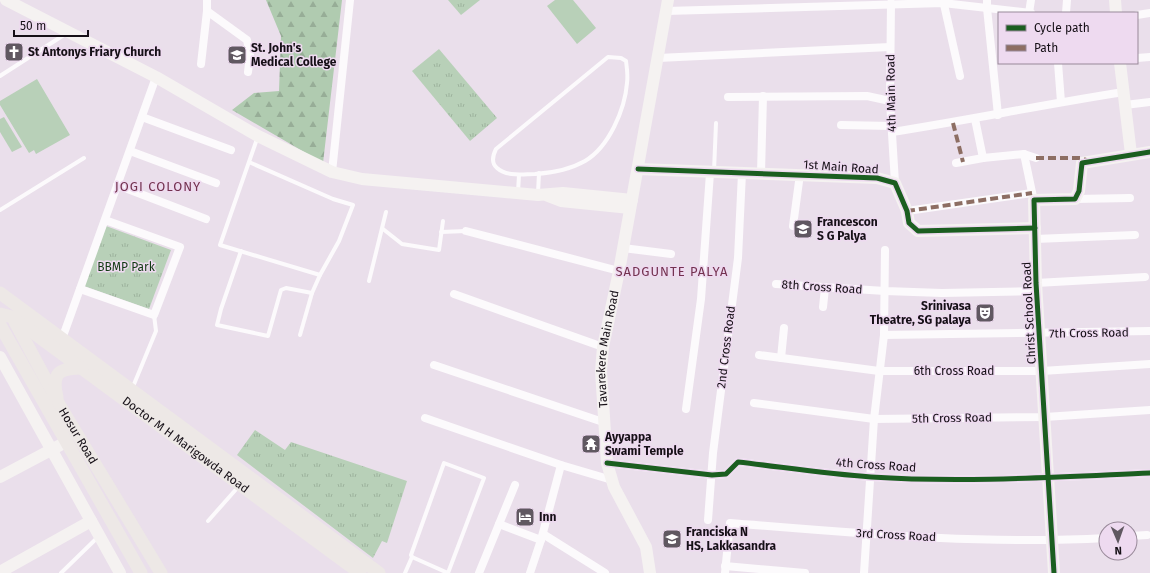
<svg xmlns="http://www.w3.org/2000/svg" width="1150" height="573" viewBox="0 0 1150 573" font-family="'Fira Sans',sans-serif">
	<style>
		.grass { fill: url(#grass-tufts) }
		.forest { fill: url(#forest-firs) }
		.garden { fill: #b8d0b8 }
		.lines { fill: none; stroke-linecap: round; stroke-linejoin: round }
		.lane { stroke: #fcfafc; stroke-width: 4 }
		.street { stroke: #fcfafc; stroke-width: 8 }
		.secondary { stroke: #f5f2f1; stroke-width: 12 }
		.primary { stroke: #ede8e6; stroke-width: 13 }
		.quiet { stroke: #8d6e63; stroke-width: 4; stroke-dasharray: 8 4; stroke-linecap: butt }
		.cycleway-casing { stroke: #eedaf0; stroke-width: 8 }
		.cycleway { stroke: #1b5e20; stroke-width: 5 }
		.labels { text-anchor: middle; stroke-width: 3; stroke-linejoin: round; paint-order: stroke }
		.poi-label { font-size: 12px; font-weight: bold; fill: #161017; stroke: #eedaf0; text-anchor: start }
		.street-label { font-size: 12px; fill: #161017; stroke: #eedaf0 }
		.park-label { font-size: 12px; fill: #113a13; stroke: #eedaf0 }
		.neighbourhood-label { font-size: 13px; letter-spacing: 1px; fill: #73314f; stroke: #eedaf0 }
	</style>
	<defs>
		<pattern id="grass-tufts" width="24" height="20" patternUnits="userSpaceOnUse"><rect width="24" height="20" fill="#b8d0b8"/><path d="M3 7l-1-3M5 7V3M7 7l1-3M15 17l-1-3M17 17v-4M19 17l1-3" fill="none" stroke="#9db29d"/></pattern>
		<pattern id="forest-firs" width="22" height="20" patternUnits="userSpaceOnUse"><rect width="22" height="20" fill="#b0cbb0"/><path d="M5 1l3.5 6h-7zM16 11l3.5 6h-7z" fill="#97ad97"/></pattern>
	</defs>
	<rect width="100%" height="100%" fill="#eadfeb"/>
	<g class="grass">
		<polygon points="448,0 480,0 461,15"/>
		<polygon points="439,49 497,118 470,141 412,71"/>
		<polygon points="106,226 171,250 149,309 84,286"/>
		<polygon points="255,430 285,450 291,442 407,481 387,543 382,541 373,558 237,455"/>
	</g>
	<polygon class="forest" points="266,0 342,0 323,163 232,110 254,93 279,91 281,36"/>
	<g class="garden">
		<polygon points="555,0 573,0 596,28 577,44 547,6"/>
		<polygon points="37,79 70,135 36,154 34,150 29,153 0,105 0,101"/>
		<polygon points="4,117 22,147 12,152 0,132 0,119"/>
	</g>
	<g class="lines">
		<g class="lane">
			<path d="M608 57 621 58 626 61C627 68 628 76 627 83 625 109 609 147 585 161 571 169 551 173 535 174 523 174 507 177 497 168 491 163 493 155 496 149Z"/>
			<polyline points="0,76 67,33"/>
			<polyline points="249,162 333,199 353,205 339,241 320,275 220,245 258,136"/>
			<polyline points="714,171 716,123"/>
			<polyline points="518,192 519,175"/>
			<polyline points="538,193 539,173"/>
			<polyline points="0,210 84,158"/>
			<polyline points="383,229 402,244 439,250 443,221"/>
			<polyline points="441,232 466,231"/>
			<polyline points="241,251 221,309 217,325 268,336 281,290 286,288 312,293"/>
			<polyline points="369,281 386,212"/>
			<polyline points="300,335 312,293 320,275"/>
			<polyline points="132,389 156,331 154,315"/>
			<polyline points="208,521 239,486"/>
			<polyline points="61,573 98,537"/>
			<polyline points="405,573 412,557"/>
			<polyline points="448,573 484,478 444,463 411,555 412,557 448,573"/>
		</g>
		<g class="street">
			<polyline points="207,0 207,11 247,40 250,55 248,72"/>
			<polyline points="943,0 960,76"/>
			<polyline points="987,0 987,8 998,115"/>
			<polyline points="891,3 890,101 895,183"/>
			<polyline points="666,11 943,3 1031,13"/>
			<polyline points="1029,13 1031,0"/>
			<polyline points="1066,13 1067,0"/>
			<polyline points="1137,15 1150,13"/>
			<polyline points="658,58 890,47"/>
			<polyline points="1137,58 1150,57"/>
			<polyline points="1058,63 1061,102"/>
			<polyline points="201,64 207,11"/>
			<polyline points="728,97 867,96 890,101"/>
			<polyline points="1125,105 1150,102"/>
			<polyline points="142,117 231,150"/>
			<polyline points="975,119 983,158"/>
			<polyline points="841,125 892,126"/>
			<path d="M892 132C969 120 1046 104 1124 92"/>
			<polyline points="130,151 216,183"/>
			<polyline points="1024,154 1036,158"/>
			<polyline points="956,163 983,158 1024,154 1033,197"/>
			<polyline points="332,172 350,0"/>
			<polyline points="761,173 763,96"/>
			<polyline points="117,185 206,219"/>
			<polyline points="1075,199 1130,198"/>
			<polyline points="907,211 1032,193"/>
			<polyline points="793,226 800,174"/>
			<polyline points="466,231 619,271"/>
			<polyline points="1035,239 1135,235"/>
			<polyline points="623,248 671,254"/>
			<polyline points="1036,283 1145,277"/>
			<polyline points="776,284 885,291 942,293 1037,291"/>
			<polyline points="80,289 154,315 180,247 105,220"/>
			<polyline points="454,294 603,347"/>
			<polyline points="823,307 825,288"/>
			<polyline points="884,335 1150,331"/>
			<polyline points="62,339 156,77"/>
			<polyline points="759,355 879,371 1042,371 1150,364"/>
			<polyline points="781,358 784,328"/>
			<polyline points="434,365 603,422"/>
			<polyline points="754,403 874,419 1045,417 1150,410"/>
			<polyline points="686,409 701,299 710,173"/>
			<polyline points="425,418 561,465 612,480"/>
			<path d="M607 463 712 475 726 474 738 462C782 467 827 474 871 477 963 483 1057 477 1150 473"/>
			<polyline points="708,520 713,453 738,258 742,173"/>
			<polyline points="499,524 541,540"/>
			<polyline points="543,534 605,573"/>
			<polyline points="1130,536 1147,535"/>
			<polyline points="725,566 805,573"/>
			<polyline points="479,573 515,485"/>
			<polyline points="530,573 541,540 561,465"/>
			<path d="M725 573 730 523C855 533 981 545 1106 538"/>
			<polyline points="864,573 874,419 884,335 885,250"/>
		</g>
		<g class="secondary">
			<polyline points="6,0 156,77 258,136 332,172 362,179 538,195 563,193 632,200"/>
			<polyline points="1115,0 1116,13"/>
			<polyline points="1120,63 1131,154"/>
			<polyline points="638,169 877,178 895,183 907,211 909,223 918,231 1035,228"/>
			<polyline points="548,196 561,201 630,208"/>
			<polyline points="0,357 120,573"/>
			<polyline points="0,477 66,442"/>
			<polyline points="0,572 91,521"/>
			<path id="s1" d="M650 573 646 547 614 487 607 463 601 371 603 347 619 271 668 0"/>
			<polyline points="1054,573 1036,283 1034,200 1075,199 1079,191 1082,163 1150,152"/>
		</g>
		<g class="primary">
			<polyline points="0,293 379,573"/>
			<path id="s2" d="M0 314 12 317 360 573"/>
			<path id="s3" d="M15 322 60 406 161 573"/>
			<polyline points="0,325 141,573"/>
			<path d="M57 397C51 373 59 368 82 368"/>
		</g>
		<g class="quiet">
			<polyline points="953,123 963,162"/>
			<polyline points="1036,158 1080,158 1089,161"/>
			<polyline points="907,211 1032,193"/>
		</g>
		<g class="cycleway-casing">
			<g id="cycleway">
				<polyline points="638,169 877,178 895,183 907,211 909,223 918,231 1035,228"/>
				<path d="M607 463 712 475 726 474 738 462C782 467 827 474 871 477 963 483 1057 477 1150 473"/>
				<polyline points="1054,573 1036,283 1034,200 1075,199 1079,191 1082,163 1150,152"/>
			</g>
		</g>
		<use href="#cycleway" class="cycleway"/>
	</g>
	<defs>
		<g id="church-square" transform="scale(1)"><rect x="-9" y="-9" width="18" height="18" rx="4" fill="#605861" stroke="#eedaf0"/><path d="M-1.2-6h2.4v3.5h3.3v2.4h-3.3V6h-2.4V-.1h-3.3v-2.4h3.3Z" fill="#fff"/></g>
		<g id="university-square" transform="scale(1)"><rect x="-9" y="-9" width="18" height="18" rx="4" fill="#605861" stroke="#eedaf0"/><path d="M0-5L7-2L0 1L-7-2ZM-4 1L0 2.5L4 1V4Q0 6-4 4Z" fill="#fff"/></g>
		<g id="school-square" transform="scale(1)"><rect x="-9" y="-9" width="18" height="18" rx="4" fill="#605861" stroke="#eedaf0"/><path d="M0-5L7-2L0 1L-7-2ZM-4 1L0 2.5L4 1V4Q0 6-4 4Z" fill="#fff"/></g>
		<g id="theatre-square" transform="scale(1)"><rect x="-9" y="-9" width="18" height="18" rx="4" fill="#605861" stroke="#eedaf0"/><path d="M-5-5.5Q0-4 5-5.5V0Q5 5 0 6Q-5 5-5 0ZM-3.3-2.5H-1v1.5H-3.3ZM1-2.5H3.3v1.5H1ZM-2.8 1Q0 5.5 2.8 1Z" fill="#fff"/></g>
		<g id="temple-square" transform="scale(1)"><rect x="-9" y="-9" width="18" height="18" rx="4" fill="#605861" stroke="#eedaf0"/><path d="M0-6L5-2H3V0L6.5 2.5H4V6H1.5V3h-3V6H-4V2.5H-6.5L-3 0V-2H-5Z" fill="#fff"/></g>
		<g id="hotel-square" transform="scale(1)"><rect x="-9" y="-9" width="18" height="18" rx="4" fill="#605861" stroke="#eedaf0"/><path d="M-6-4.5h1.5V1H6V5H4.5V3h-9V5H-6ZM-4 0a1.8 1.8 0 1 1 3.6 0ZM.5 0V-2.5h3Q6-2.5 6 0Z" fill="#fff"/></g>
	</defs>
	<g fill-rule="evenodd">
		<use href="#church-square" x="14" y="52"/>
		<use href="#university-square" x="237" y="55"/>
		<use href="#school-square" x="803" y="229"/>
		<use href="#theatre-square" x="985" y="313"/>
		<use href="#temple-square" x="591" y="444"/>
		<use href="#hotel-square" x="525" y="517"/>
		<use href="#school-square" x="672" y="539"/>
	</g>
	<g class="labels">
		<g class="poi-label">
			<text x="251" y="52">St. John's<tspan x="251" dy="14">Medical College</tspan></text>
			<text x="28" y="56">St Antonys Friary Church</text>
			<text x="817" y="226">Francescon<tspan x="817" dy="14">S G Palya</tspan></text>
			<text x="971" y="310" text-anchor="end">Srinivasa<tspan x="971" dy="14">Theatre, SG palaya</tspan></text>
			<text x="605" y="441">Ayyappa<tspan x="605" dy="14">Swami Temple</tspan></text>
			<text x="539" y="521">Inn</text>
			<text x="686" y="536">Franciska N<tspan x="686" dy="14">HS, Lakkasandra</tspan></text>
		</g>
		<g class="street-label">
			<text transform="translate(891 93) rotate(-91)" y="4">4th Main Road</text>
			<text transform="translate(841 167) rotate(4)" y="4">1st Main Road</text>
			<text transform="translate(822 287) rotate(4)" y="4">8th Cross Road</text>
			<text transform="translate(1029 313) rotate(-93)" y="4">Christ School Road</text>
			<text transform="translate(1089 333) rotate(-1)" y="4">7th Cross Road</text>
			<text transform="translate(726 347) rotate(-83)" y="4">2nd Cross Road</text>
			<text dy="4" stroke="none"><textPath href="#s1" startOffset="234">Tavarekere Main Road</textPath></text>
			<text x="954" y="375">6th Cross Road</text>
			<text transform="translate(952 418) rotate(-1)" y="4">5th Cross Road</text>
			<text dy="4" stroke="none"><textPath href="#s3" startOffset="130">Hosur Road</textPath></text>
			<text dy="4" stroke="none"><textPath href="#s2" startOffset="228">Doctor M H Marigowda Road</textPath></text>
			<text transform="translate(876 465) rotate(4)" y="4">4th Cross Road</text>
			<text transform="translate(896 535) rotate(3)" y="4">3rd Cross Road</text>
		</g>
		<g class="park-label">
			<text x="126" y="271">BBMP Park</text>
		</g>
		<g class="neighbourhood-label">
			<text x="158" y="191">JOGI COLONY</text>
			<text x="672" y="276">SADGUNTE PALYA</text>
		</g>
	</g>
	<rect x="998" y="12" width="140" height="52" fill="#eedaf0" stroke="#988999"/>
	<rect x="1006" y="25" width="20" height="6" fill="#1b5e20" stroke="#988999"/>
	<text x="1034" y="32" font-size="12" fill="#161017">Cycle path</text>
	<rect x="1006" y="45" width="20" height="6" fill="#8d6e63" stroke="#988999"/>
	<text x="1034" y="52" font-size="12" fill="#161017">Path</text>
	<g transform="translate(1118 541) rotate(178)"><circle r="19" fill="#eedaf0" stroke="#988999"/>
	<path d="M0-3L7 15L0 10L-7 15Z" fill="#605861"/>
	<text y="-6" font-size="11" font-weight="bold" text-anchor="middle" fill="#161017">N</text>
	</g>
	<path d="M14 30v6h74v-6" fill="none" stroke="#161017" stroke-width="2"/>
	<text x="20" y="30" font-size="12" fill="#161017" stroke="#eedaf0" stroke-width="3" paint-order="stroke">50 m</text>
</svg>
